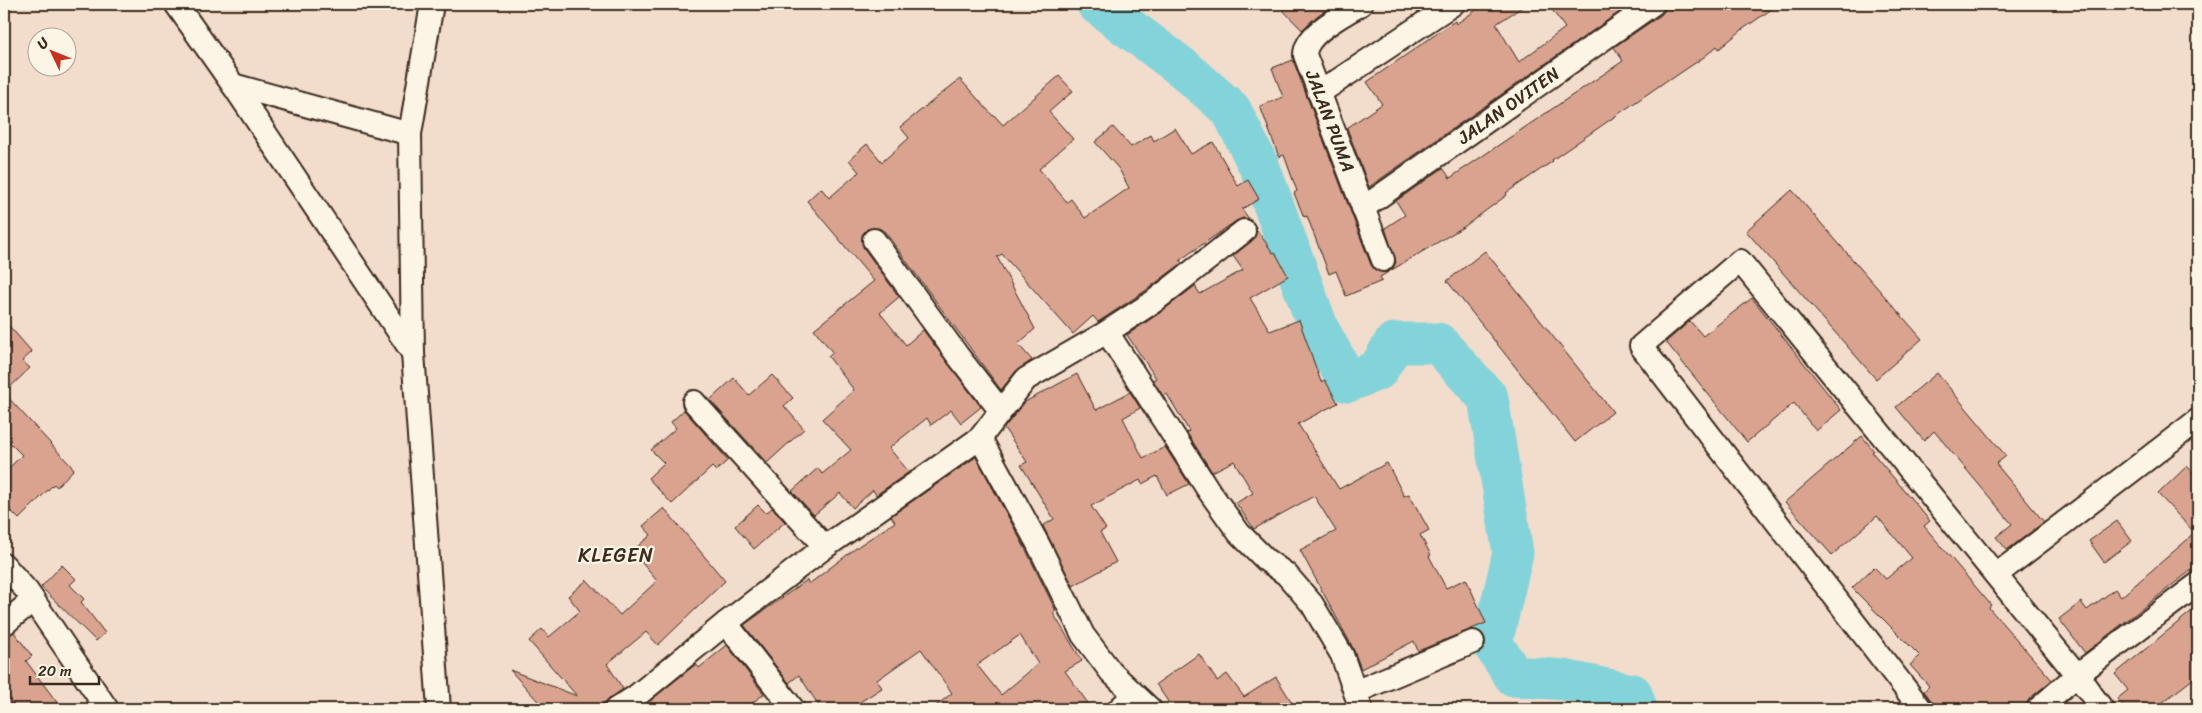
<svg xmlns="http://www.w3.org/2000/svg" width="2202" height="713" viewBox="0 0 2202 713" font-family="Sriracha,sans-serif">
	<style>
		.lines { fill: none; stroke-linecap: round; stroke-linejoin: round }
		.river { stroke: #83d4da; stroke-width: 41 }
		.building { fill: #d9a390; stroke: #3b2a1e; fill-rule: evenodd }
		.minor-casing { stroke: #3b2a1e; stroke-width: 26 }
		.minor { stroke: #fcf5e5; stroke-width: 22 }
		.labels { text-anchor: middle; stroke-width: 4.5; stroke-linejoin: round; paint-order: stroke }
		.street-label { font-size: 18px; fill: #3b2a1e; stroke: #fcf5e5 }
		.quarter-label { font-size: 20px; letter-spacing: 1px; fill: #3b2a1e; stroke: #fcf5e5 }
	</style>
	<rect width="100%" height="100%" fill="#f2dccc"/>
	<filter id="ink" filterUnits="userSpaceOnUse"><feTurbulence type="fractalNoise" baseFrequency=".02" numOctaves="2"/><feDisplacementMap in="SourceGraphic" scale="10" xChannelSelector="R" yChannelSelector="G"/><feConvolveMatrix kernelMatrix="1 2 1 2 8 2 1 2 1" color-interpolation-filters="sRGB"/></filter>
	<g filter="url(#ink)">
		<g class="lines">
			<polyline class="river" points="1097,4 1184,69 1231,110 1260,168 1319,330 1348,382 1378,370 1394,343 1438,343 1488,398 1513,553 1492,643 1514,676 1564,680 1632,694 1637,709"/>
		</g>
		<g class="building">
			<polygon points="1277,4 1336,4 1318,15 1302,30"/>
			<polygon points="1485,4 1527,4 1496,24 1519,62 1565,28 1548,4 1631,4 1369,187 1347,128 1382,104 1367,82 1455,21 1456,24"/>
			<polygon points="1666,4 1779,4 1743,29 1719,49 1717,46 1704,57 1670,80 1669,79 1552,160 1553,161 1506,193 1507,195 1465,226 1380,277 1382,281 1346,296 1336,271 1329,274 1307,216 1304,217 1294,193 1297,191 1284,155 1279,157 1260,106 1283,97 1272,68 1293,60 1371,265 1375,270 1387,272 1393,268 1396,262 1385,228 1405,215 1396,201 1443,168 1450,178 1623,61 1614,47 1661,15 1665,10"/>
			<polygon points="1059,76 1073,91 1049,112 1073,139 1039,169 1067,202 1071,199 1085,218 1129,188 1119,169 1095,142 1113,127 1131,147 1151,135 1154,141 1175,128 1191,154 1213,142 1238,186 1248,180 1259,199 1242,209 1249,219 1243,218 1236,221 1180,260 1182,263 1145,291 1098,322 1093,316 1073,334 1002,254 997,257 1035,329 1018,344 1032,360 1016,371 1001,390 885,232 879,228 867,229 862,235 863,247 899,297 880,313 906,345 923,330 981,407 961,423 951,410 931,425 927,418 889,448 909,472 876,495 873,490 853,508 840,493 814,515 792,491 818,468 822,474 851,450 822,419 854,390 828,356 833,353 814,329 874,281 807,201 821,188 829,198 859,172 849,160 867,144 882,162 909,138 900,127 960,79 993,116 994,115 1003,125"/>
			<polygon points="1792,190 1922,339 1876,379 1746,231"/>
			<polygon points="1257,230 1273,253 1275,252 1288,276 1250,298 1270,331 1299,320 1321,382 1325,380 1338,403 1298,424 1339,489 1387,463 1404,496 1409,494 1429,530 1420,535 1431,555 1429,556 1446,588 1466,579 1486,623 1418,651 1414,641 1361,669 1353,648 1300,550 1336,531 1314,496 1254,529 1236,503 1253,493 1234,461 1212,472 1187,433 1189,431 1167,394 1163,396 1153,380 1156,378 1127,335 1161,312 1195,286 1200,294 1243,270 1233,256 1252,241"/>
			<polygon points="1485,251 1613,412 1575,442 1447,281"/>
			<polygon points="1752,298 1841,410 1816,431 1794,403 1747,442 1666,342 1690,321 1703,336"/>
			<polygon points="4,320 32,352 22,361 30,368 4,393 74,469 57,487 54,484 19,519 4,504 4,473 22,455 4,437"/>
			<polygon points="1937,373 2006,456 1996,464 2044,522 2007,550 1996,537 2012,524 1934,431 1924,441 1896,407"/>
			<polygon points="1077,374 1096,410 1130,392 1140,408 1123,418 1143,458 1165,447 1189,484 1167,495 1157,476 1142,484 1140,480 1091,506 1106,529 1100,532 1116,562 1073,586 1043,526 1054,519 1021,465 1027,462 1004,428 1025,402"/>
			<polygon points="772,375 793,398 784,406 804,429 767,463 710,400 734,378 749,395"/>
			<polygon points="684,410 728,460 716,471 712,467 672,504 648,478 664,463 651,450 676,428 671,422"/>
			<polygon points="1862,436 1874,451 1872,452 1930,521 1924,526 1991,605 1989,608 2052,680 2029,699 2025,709 1938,709 1924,691 1929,686 1910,665 1920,656 1852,588 1874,567 1886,579 1912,558 1877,516 1832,555 1785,502"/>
			<path d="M976 457 1026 550 1056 611 1053 613 1082 661 1065 671 1092 709H932L952 693 921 649 877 680 882 688 849 709H821L799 675 789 683 744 625 807 580 809 584 860 545 895 522 891 516ZM1020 635 1038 664 1001 695 977 665Z"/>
			<polygon points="2187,466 2198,478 2198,565 2085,653 2059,619 2081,602 2087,610 2115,589 2121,597 2195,533 2158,494"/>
			<polygon points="758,505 766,513 772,508 785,522 754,549 735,526"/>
			<polygon points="664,508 725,581 658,645 646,632 607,664 623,689 601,705 604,706 603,709 545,709 510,670 577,696 529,641 542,629 549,637 580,611 568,596 587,580 620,615 657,581 632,551 651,535 643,526"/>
			<polygon points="2117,521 2132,541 2104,562 2089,541"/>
			<polygon points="62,565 76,579 70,585 84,599 81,602 105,633 96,641 41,587"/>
			<polygon points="2198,606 2198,675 2154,709 2126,709 2117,699 2128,690 2115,674"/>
			<polygon points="14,632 32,656 26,661 62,709 4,709 4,637"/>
			<polygon points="727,645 764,694 744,709 640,709 696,664 699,668"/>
			<polygon points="1199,654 1217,681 1227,674 1244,697 1276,677 1296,709 1173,709 1156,684"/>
		</g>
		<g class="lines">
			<g class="minor-casing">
				<g id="minor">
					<polyline points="176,4 233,85 413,353"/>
					<polyline points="432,4 410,134 413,353 439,709"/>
					<path id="s1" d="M1361 4C1344 15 1305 33 1305 55L1383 260"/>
					<polyline points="233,85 410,134"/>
					<polyline points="1319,93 1453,4"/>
					<path id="s2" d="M1363 208 1653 4"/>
					<polyline points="874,240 958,356 1000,410"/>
					<polyline points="1107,332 1209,491 1239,533 1266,560 1286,574 1312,604 1342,655 1361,709"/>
					<polyline points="694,402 825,547"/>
					<polyline points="980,438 1038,544 1083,635 1111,672 1150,709"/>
					<polyline points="4,565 27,591 107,709"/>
					<polyline points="1996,575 2198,420"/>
					<polyline points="726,623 793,709"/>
					<polyline points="4,624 33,600"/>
					<polyline points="1355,692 1473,642"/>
					<polyline points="616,709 635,697 726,623 825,547 980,438 1026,379 1107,332 1153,302 1244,231"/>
					<polyline points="1119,709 1134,695"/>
					<polyline points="1921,709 1641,346 1740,261 2077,675 2102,709"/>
					<polyline points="2038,709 2077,675 2198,584"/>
				</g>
			</g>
			<use href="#minor" class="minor"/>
		</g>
	</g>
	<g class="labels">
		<g class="street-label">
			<text dy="6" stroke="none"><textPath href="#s2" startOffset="178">JALAN OVITEN</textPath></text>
			<text dy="6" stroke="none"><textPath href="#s1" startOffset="149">JALAN PUMA</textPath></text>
		</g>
		<g class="quarter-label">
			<text x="616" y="562">KLEGEN</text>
		</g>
	</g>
	<rect width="2202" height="713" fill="none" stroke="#fcf5e5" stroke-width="20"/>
	<rect x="10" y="10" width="2182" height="693" fill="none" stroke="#3b2a1e" stroke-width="2" filter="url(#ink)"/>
	<g transform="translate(52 52) rotate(313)"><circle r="24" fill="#fcf5e5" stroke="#afa495"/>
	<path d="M0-4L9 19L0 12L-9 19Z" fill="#c8321e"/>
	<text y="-8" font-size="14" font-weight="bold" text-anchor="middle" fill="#3b2a1e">U</text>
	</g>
	<path d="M30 676v8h69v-8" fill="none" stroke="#3b2a1e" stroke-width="2.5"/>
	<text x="38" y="676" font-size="15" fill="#3b2a1e" stroke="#fcf5e5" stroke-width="4" paint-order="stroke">20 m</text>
</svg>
